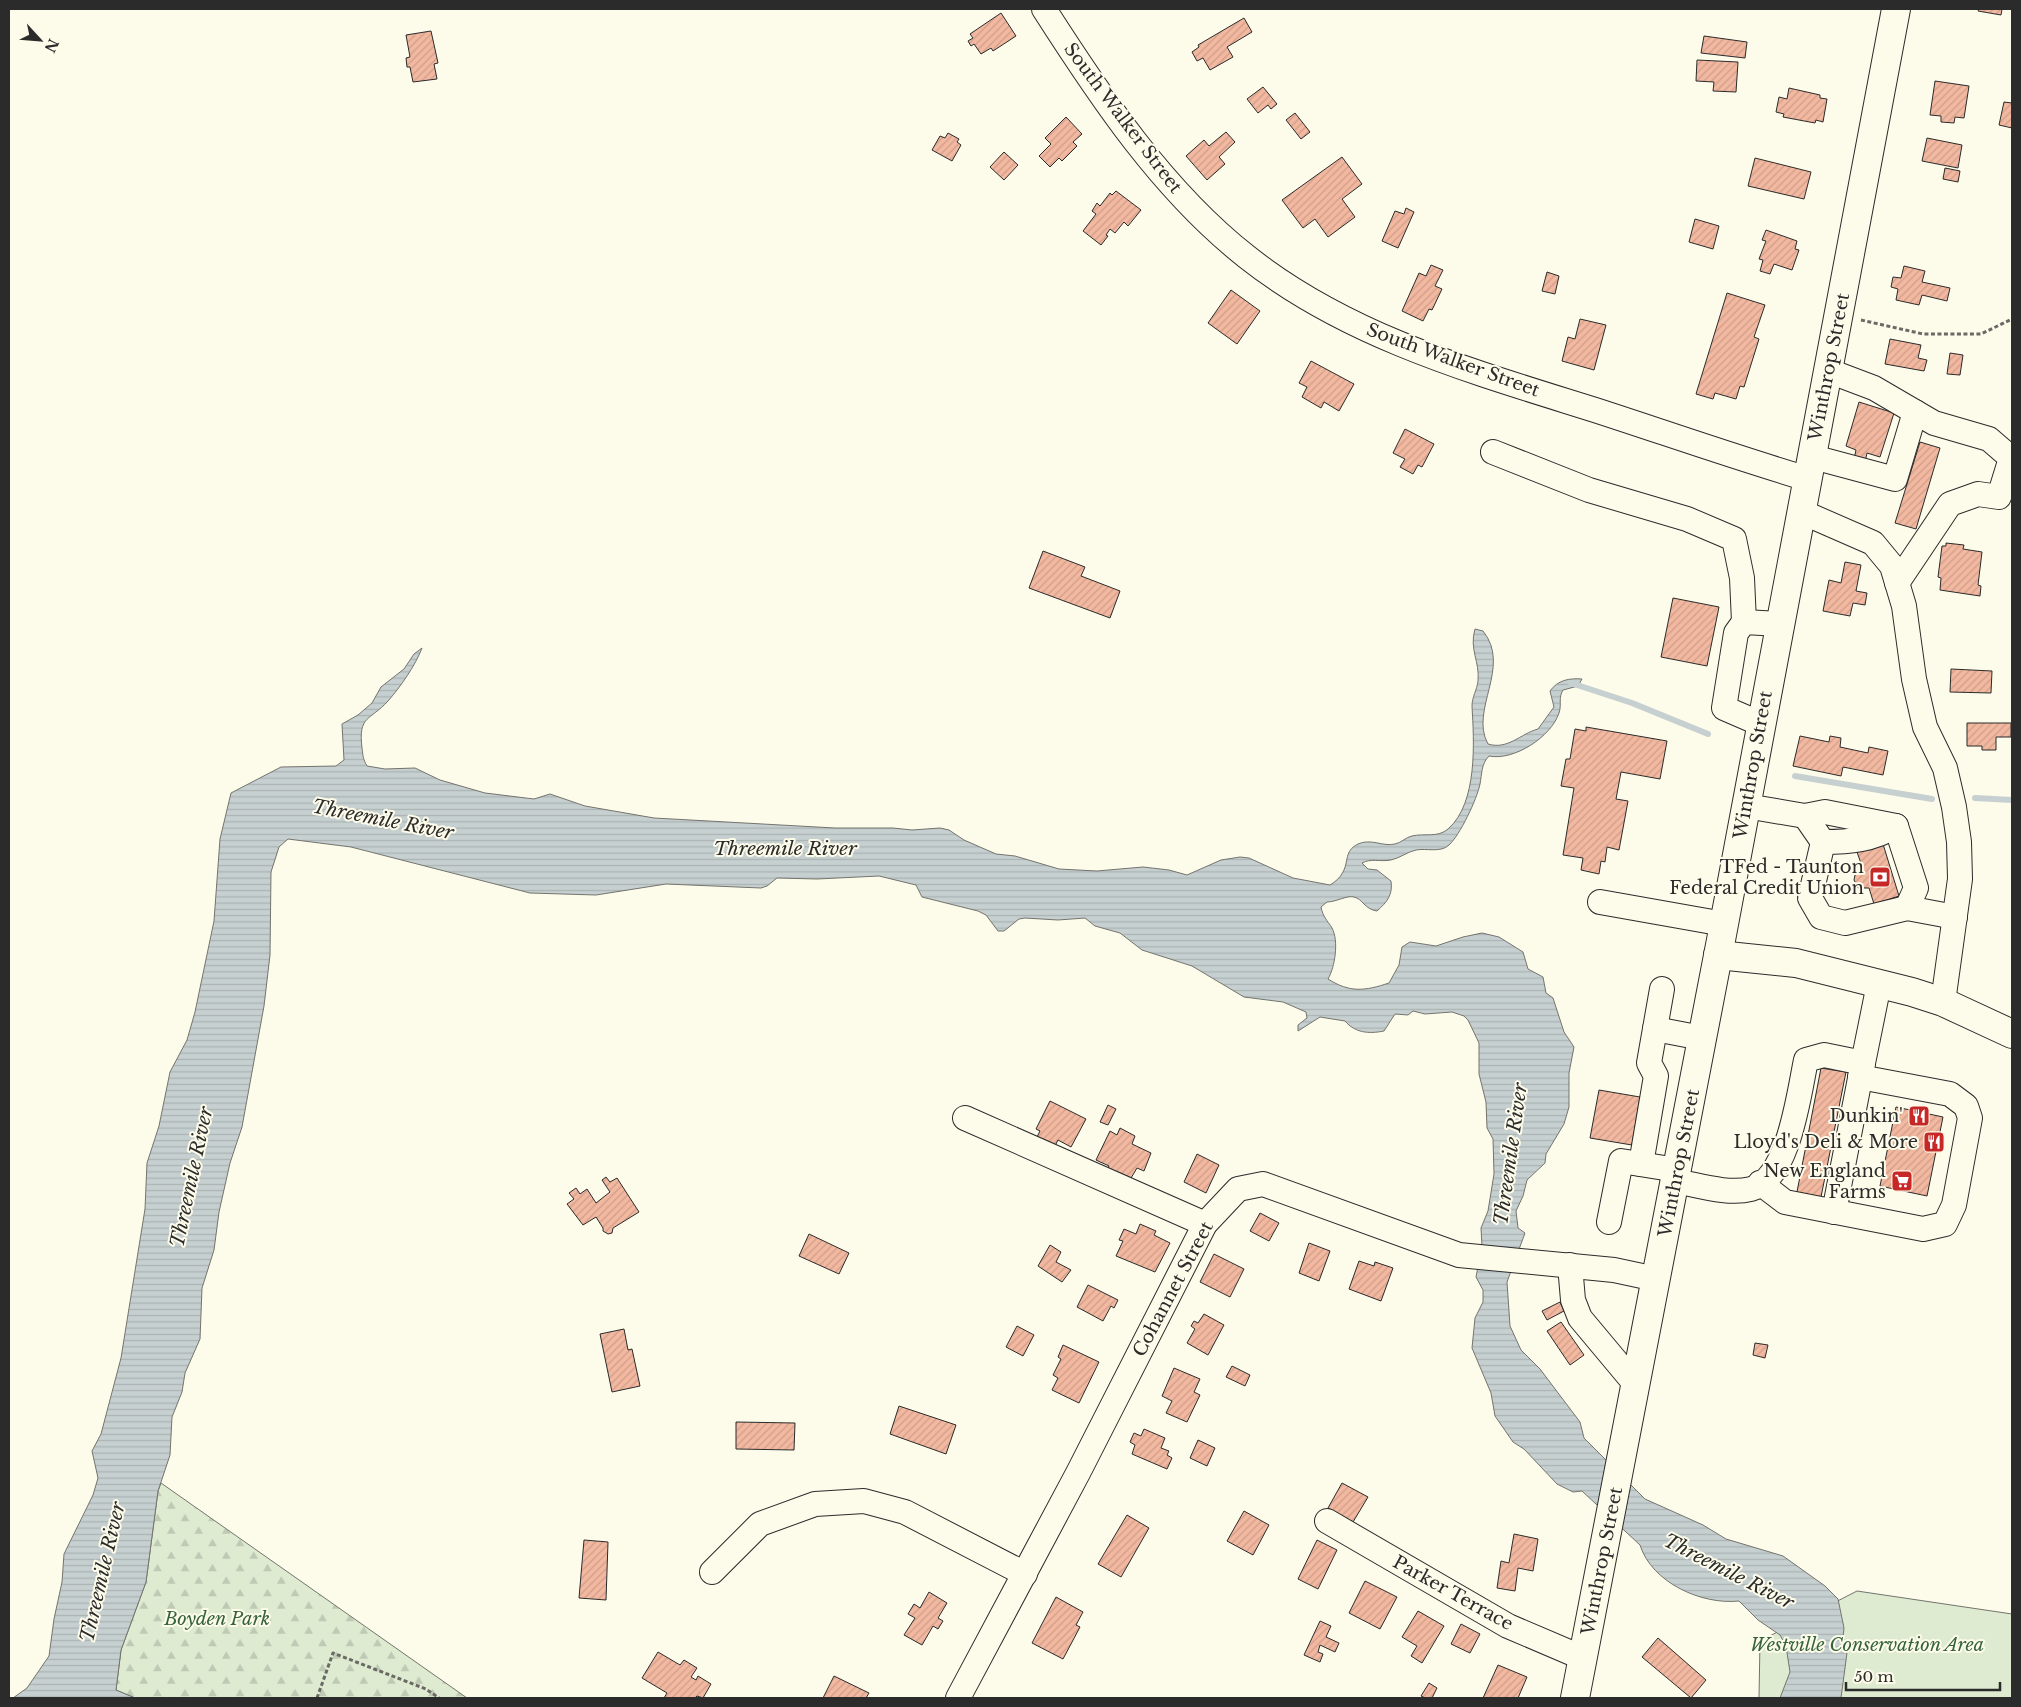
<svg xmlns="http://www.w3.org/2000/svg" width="2021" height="1707" viewBox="0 0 2021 1707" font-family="'Libre Baskerville',serif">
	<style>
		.green { fill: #deebd1; stroke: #74746e }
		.forest { fill: url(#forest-firs); stroke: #74746e }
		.water { fill: url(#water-rules); stroke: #74746e }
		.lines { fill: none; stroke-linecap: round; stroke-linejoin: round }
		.stream { stroke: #c7d0d0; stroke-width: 6 }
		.building { fill: url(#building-hatch); stroke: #2b2b2b }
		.minor-casing { stroke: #2b2b2b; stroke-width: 26 }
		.major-casing { stroke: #2b2b2b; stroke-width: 30 }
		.highway-casing { stroke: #2b2b2b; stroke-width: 30 }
		.path { stroke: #6a6964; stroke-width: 3; stroke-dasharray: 4 2.5; stroke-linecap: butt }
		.minor { stroke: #fdfbea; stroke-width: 24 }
		.major { stroke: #fdfbea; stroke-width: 28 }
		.highway { stroke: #fdfbea; stroke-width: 28 }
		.labels { text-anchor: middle; stroke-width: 4; stroke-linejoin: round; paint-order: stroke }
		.street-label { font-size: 18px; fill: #2b2b2b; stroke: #fdfbea }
		.poi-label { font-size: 18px; fill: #2b2b2b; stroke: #fdfbea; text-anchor: end }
		.park-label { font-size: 18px; font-style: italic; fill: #34623c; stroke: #fdfbea }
		.water-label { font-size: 19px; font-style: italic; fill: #2b2b2b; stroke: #fdfbea }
	</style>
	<defs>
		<pattern id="forest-firs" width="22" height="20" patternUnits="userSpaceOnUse" patternTransform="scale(1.25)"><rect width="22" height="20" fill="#deebd1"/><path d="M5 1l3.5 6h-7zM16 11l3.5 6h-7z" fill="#bfcab4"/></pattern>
		<pattern id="water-rules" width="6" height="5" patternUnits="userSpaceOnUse" patternTransform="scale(1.25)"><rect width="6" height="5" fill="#c7d0d0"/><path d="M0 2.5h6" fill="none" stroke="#abb3b3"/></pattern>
		<pattern id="building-hatch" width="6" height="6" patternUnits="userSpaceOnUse" patternTransform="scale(1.25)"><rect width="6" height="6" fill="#f2b8a0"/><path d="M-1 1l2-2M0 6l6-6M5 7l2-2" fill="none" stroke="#d09e8a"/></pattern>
	</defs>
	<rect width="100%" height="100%" fill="#fdfbea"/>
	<polygon class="green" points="1857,1591 2012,1614 2012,1698 1759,1698 1760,1641"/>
	<polygon class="forest" points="161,1483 467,1698 135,1698 116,1690 121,1650 146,1582 158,1491"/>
	<path class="water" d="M1475 629 1483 631C1512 667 1469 710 1488 744 1508 750 1520 734 1538 729L1554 707 1550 691C1558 680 1569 678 1582 679L1578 686 1563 690C1558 698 1562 704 1559 713 1551 737 1514 761 1489 756 1481 764 1482 774 1480 784 1477 799 1460 835 1449 845 1441 853 1426 848 1416 850 1407 852 1400 858 1391 860 1380 862 1371 858 1362 863L1368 869 1377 870 1391 881C1393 895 1387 902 1377 911 1364 909 1363 899 1354 897 1347 895 1336 902 1327 902L1321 907C1323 917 1327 920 1332 928 1339 941 1335 967 1328 979 1350 993 1365 991 1389 983L1399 965 1402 947 1410 942 1436 946 1463 937 1482 933 1499 937 1523 952 1528 969 1543 977 1546 993 1553 998 1564 1032 1574 1047 1569 1073V1107L1564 1124 1546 1154 1545 1163 1527 1180 1523 1196 1516 1211 1518 1228 1525 1233 1507 1282 1510 1326 1521 1350 1540 1369 1580 1422 1584 1438 1645 1499 1703 1525 1726 1539 1783 1556 1825 1586 1838 1599 1844 1628 1843 1637 1848 1645 1841 1698H1780L1790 1672 1786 1646 1780 1635 1758 1620 1739 1601C1702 1605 1652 1583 1640 1545L1582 1491 1573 1492 1557 1484 1524 1449 1513 1442 1495 1416 1491 1393 1472 1348 1475 1318 1483 1302V1290L1476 1277 1482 1246 1481 1228 1488 1211 1494 1174 1493 1139 1487 1128 1486 1102 1479 1074V1043L1468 1020 1464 1016 1452 1012 1425 1014 1413 1011 1408 1015 1395 1014 1384 1031C1369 1034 1355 1033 1345 1021L1320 1017 1298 1031V1025L1307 1018 1306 1012 1283 1002 1244 997 1192 966 1142 950 1120 933 1095 926 1085 918 1058 920 1025 918 1019 919 1004 931H998L986 915 978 911 922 897 916 885 879 876 817 879 777 878 767 886 761 888 666 884 596 895 530 893 351 847 288 839 279 847 271 872 270 955 264 1006 242 1127 230 1163 219 1212 214 1250 202 1288 200 1339 185 1373 182 1392 172 1417 170 1455 158 1491 146 1582 121 1650 116 1690 135 1698H13L27 1688 49 1656 54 1619 62 1582 64 1554 93 1495 98 1478 92 1451 101 1434 121 1358 145 1209 147 1163 159 1126 170 1072 187 1040 195 1012 214 921 220 839 231 793 281 767 336 766 344 760 342 724 358 715 372 703 381 687 404 669 414 654 422 648C415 666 401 686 388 701 370 721 358 715 362 748 363 756 363 759 367 766L385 769 415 768 440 780 485 793 534 799 550 794 585 806 654 818 835 828H893L912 830 940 828 949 830 964 840 996 854 1015 856 1059 869 1097 871 1143 867 1169 870 1187 875 1221 860 1240 857 1249 858 1293 878 1330 885C1335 882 1340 878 1343 872 1349 861 1344 851 1358 844 1371 838 1383 847 1395 844 1401 843 1406 837 1412 836 1424 833 1438 838 1448 829 1478 803 1474 741 1472 706 1472 697 1477 690 1478 681 1480 662 1469 649 1475 629Z"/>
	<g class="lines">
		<g class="stream">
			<polyline points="1571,683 1632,703 1708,734"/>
			<polyline points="1795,776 1932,799"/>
			<polyline points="1975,798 2012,800"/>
		</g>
	</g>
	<g class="building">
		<polygon points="1979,9 2002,9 2001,15 1978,11"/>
		<polygon points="1001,13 1016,36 993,51 991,48 981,54 974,44 971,46 968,41 973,38 970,34"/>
		<polygon points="1244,18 1252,32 1227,47 1233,57 1210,70 1203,58 1197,61 1192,52 1199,47 1198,45"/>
		<polygon points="431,31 438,63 434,64 437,79 413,82 410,67 407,67 406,58 410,57 406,35"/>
		<polygon points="1704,36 1747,42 1745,58 1701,53"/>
		<polygon points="1697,60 1738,62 1736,92 1713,91 1714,82 1696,81"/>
		<polygon points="1935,81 1969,86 1964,118 1955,117 1954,123 1941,122 1941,116 1930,115"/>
		<polygon points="1263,87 1277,104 1271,109 1268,105 1258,113 1247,99"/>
		<polygon points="1789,88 1820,95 1820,98 1827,99 1823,122 1816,120 1815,123 1783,117 1784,114 1776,112 1779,97 1787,99"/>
		<polygon points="2004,102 2012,103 2012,128 1999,125"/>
		<polygon points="1295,113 1310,132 1301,139 1286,120"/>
		<polygon points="1066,117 1082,134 1073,142 1077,146 1062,161 1059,158 1050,167 1039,156 1051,144 1045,138"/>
		<polygon points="1226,132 1235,142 1219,157 1225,164 1207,180 1186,156 1204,140 1209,146"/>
		<polygon points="948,133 959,139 957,142 961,145 952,161 932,150 940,136 945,138"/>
		<polygon points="1927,138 1962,145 1958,168 1922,161"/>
		<polygon points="1004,152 1018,165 1004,180 990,167"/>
		<polygon points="1342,157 1362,184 1342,199 1355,217 1328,237 1315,219 1303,228 1282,200"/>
		<polygon points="1755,158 1811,172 1804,199 1748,186"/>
		<polygon points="1945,168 1960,171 1958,182 1943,179"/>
		<polygon points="1116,191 1141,210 1128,226 1124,222 1115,233 1110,229 1106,235 1108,236 1101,245 1083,231 1096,214 1092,211 1097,203 1100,206 1110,193 1112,195"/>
		<polygon points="1406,208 1414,212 1398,248 1382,241 1395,211 1404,214"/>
		<polygon points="1695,219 1719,226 1713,249 1689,242"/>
		<polygon points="1766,230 1797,241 1795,249 1799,250 1792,270 1774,264 1770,274 1760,271 1763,260 1759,259 1766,241 1762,240"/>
		<polygon points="1431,265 1443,270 1435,286 1442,289 1432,310 1429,309 1423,321 1402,311 1419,273 1426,276"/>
		<polygon points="1904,266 1925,271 1922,282 1950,288 1947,301 1922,295 1919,305 1896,300 1898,289 1891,287 1893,277 1901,278"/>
		<polygon points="1547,272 1559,276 1555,294 1542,291"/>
		<polygon points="1231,290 1260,311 1237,344 1208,323"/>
		<polygon points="1727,293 1765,305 1754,337 1759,339 1744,387 1740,386 1736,399 1715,393 1713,399 1696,394"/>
		<polygon points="1580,319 1606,325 1594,370 1562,361 1568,337 1575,339"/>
		<polygon points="1890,339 1921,345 1918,358 1927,360 1924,371 1885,364"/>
		<polygon points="1950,353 1963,355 1960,375 1947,374"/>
		<polygon points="1311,361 1354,384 1339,411 1324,402 1321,408 1302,397 1307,387 1299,383"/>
		<polygon points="1859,402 1894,413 1880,457 1867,453 1865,462 1854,459 1856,450 1846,446"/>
		<polygon points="1405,429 1434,444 1422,467 1418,465 1413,474 1400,467 1405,459 1393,453"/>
		<polygon points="1920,442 1940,448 1916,529 1895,523"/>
		<polygon points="1946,543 1964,545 1963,549 1982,552 1978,585 1981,586 1980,596 1940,590 1941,578 1938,577 1942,546 1946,546"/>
		<polygon points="1043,551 1085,567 1081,576 1120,591 1110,618 1029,588"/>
		<polygon points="1845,562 1861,565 1856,591 1867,593 1865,605 1853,603 1850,616 1823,611 1829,580 1841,583"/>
		<polygon points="1673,598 1719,607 1707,666 1661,657"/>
		<polygon points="1951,669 1992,671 1991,693 1950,692"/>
		<polygon points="1967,723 2011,723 2011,737 1996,737 1996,750 1982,750 1982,746 1967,746"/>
		<polygon points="1586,727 1667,741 1660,779 1621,772 1616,799 1628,801 1619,850 1607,847 1605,862 1601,861 1599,874 1581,870 1583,858 1563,855 1574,788 1561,786 1566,759 1570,759 1575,729 1586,731"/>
		<polygon points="1800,736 1829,742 1830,736 1841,738 1840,747 1868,753 1869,747 1888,751 1883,775 1843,767 1841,776 1793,766"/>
		<polygon points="1883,844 1899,896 1874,904 1869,888 1858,888 1854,880 1855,875 1863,869 1857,852"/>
		<polygon points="1821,1068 1846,1072 1820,1202 1796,1197"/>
		<polygon points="1599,1090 1640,1097 1632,1145 1590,1138"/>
		<polygon points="1050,1101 1086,1119 1071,1147 1058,1140 1054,1148 1036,1139 1040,1131 1036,1129"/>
		<polygon points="1108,1105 1116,1109 1108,1125 1100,1122"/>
		<polygon points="1896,1107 1943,1117 1927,1196 1880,1186"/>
		<polygon points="1120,1128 1135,1136 1132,1144 1151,1153 1144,1171 1137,1168 1131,1178 1118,1172 1114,1179 1105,1175 1109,1166 1096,1160 1110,1131 1117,1135"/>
		<polygon points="1197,1154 1219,1165 1206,1193 1184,1182"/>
		<polygon points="606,1177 610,1182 617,1178 639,1212 613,1228 612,1233 608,1234 603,1231 603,1228 596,1217 583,1225 567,1204 574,1199 569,1193 576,1188 580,1194 587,1189 596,1203 610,1192 602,1180"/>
		<polygon points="1260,1213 1279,1223 1269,1241 1250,1231"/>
		<polygon points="1140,1224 1156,1231 1154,1235 1170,1243 1155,1272 1116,1256 1123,1241 1119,1240 1124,1229 1136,1234"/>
		<polygon points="809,1234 849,1253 839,1274 799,1256"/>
		<polygon points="1309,1243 1330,1251 1319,1281 1299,1273"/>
		<polygon points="1050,1245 1061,1252 1056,1262 1071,1270 1062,1282 1038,1266"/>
		<polygon points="1214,1254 1244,1269 1230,1297 1200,1282"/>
		<polygon points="1359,1261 1374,1266 1375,1262 1393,1268 1381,1301 1349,1289"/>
		<polygon points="1088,1285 1118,1300 1114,1308 1111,1306 1103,1321 1077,1307"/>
		<polygon points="1560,1302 1564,1311 1547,1320 1542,1311"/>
		<polygon points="1204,1314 1224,1325 1208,1355 1187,1343 1195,1329 1191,1326 1194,1321 1198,1323"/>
		<polygon points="1561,1322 1584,1355 1570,1365 1547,1331"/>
		<polygon points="1017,1326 1034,1335 1023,1356 1006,1347"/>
		<polygon points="624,1329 628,1350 632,1349 640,1386 612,1392 600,1334"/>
		<polygon points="1755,1343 1768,1345 1765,1358 1753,1355"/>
		<polygon points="1063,1345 1099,1362 1079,1403 1052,1390 1058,1378 1053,1375 1061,1359 1058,1357"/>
		<polygon points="1232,1366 1250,1375 1245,1386 1226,1377"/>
		<polygon points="1174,1368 1200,1379 1194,1392 1200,1395 1187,1422 1166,1413 1172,1401 1162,1396"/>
		<polygon points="899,1406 956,1425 946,1454 890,1434"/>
		<polygon points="736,1422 795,1423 794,1450 736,1449"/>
		<polygon points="1144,1429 1165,1438 1161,1448 1169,1451 1167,1455 1172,1458 1167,1469 1132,1454 1135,1445 1130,1442 1134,1433 1141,1436"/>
		<polygon points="1198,1440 1215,1448 1207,1466 1190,1458"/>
		<polygon points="1342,1483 1368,1497 1353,1522 1328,1508"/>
		<polygon points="1244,1511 1269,1525 1253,1555 1227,1541"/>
		<polygon points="1127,1515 1149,1528 1121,1577 1098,1564"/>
		<polygon points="1514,1534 1538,1539 1533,1571 1518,1568 1515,1591 1497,1588 1501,1561 1509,1563"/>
		<polygon points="584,1540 608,1542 606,1600 579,1598"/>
		<polygon points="1317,1540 1337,1550 1318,1589 1298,1579"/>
		<polygon points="1365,1581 1397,1597 1380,1629 1349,1613"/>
		<polygon points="929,1592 947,1603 938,1618 943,1621 938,1629 933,1626 922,1645 904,1635 915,1618 908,1614 914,1604 920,1608"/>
		<polygon points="1056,1597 1083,1612 1076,1625 1080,1627 1063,1659 1032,1643"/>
		<polygon points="1418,1611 1444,1626 1422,1663 1411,1656 1417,1646 1402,1637"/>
		<polygon points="1320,1621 1331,1626 1326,1637 1339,1643 1335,1652 1320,1645 1318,1652 1323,1654 1320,1662 1304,1655"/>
		<polygon points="1461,1624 1480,1634 1470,1653 1451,1644"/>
		<polygon points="1658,1638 1706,1680 1691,1698 1642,1657"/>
		<polygon points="658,1652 680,1665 684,1660 697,1668 691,1677 696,1680 698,1676 711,1684 703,1698 697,1696 695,1698 664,1698 667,1693 642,1678"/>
		<polygon points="1498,1665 1527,1677 1518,1698 1483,1698"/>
		<polygon points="834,1676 869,1693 866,1698 823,1698"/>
		<polygon points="1429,1683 1437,1688 1432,1698 1425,1698 1421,1696"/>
	</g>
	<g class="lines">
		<g class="minor-casing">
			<g id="minor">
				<path d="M1044 9C1101 98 1163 191 1247 257 1348 337 1474 372 1595 410 1666 433 1737 458 1808 479"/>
				<polyline points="1829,371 1874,388 1934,423 1989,439 2011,458 1999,497 1978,494 1950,504 1897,583"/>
				<polyline points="1493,452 1589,490 1687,519 1734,539 1742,578 1744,622"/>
				<polyline points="1813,457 1895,479 1915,412"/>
				<polyline points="1802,512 1873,543 1892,566 1904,606 1914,679 1925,727 1945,768 1954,807 1959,842 1960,879 1943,1002"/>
				<polyline points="1761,724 1724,708 1736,633 1744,622 1780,624"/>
				<polyline points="1746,806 1805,816 1825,812 1896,826 1916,888 1907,908"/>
				<polyline points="1805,816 1823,842 1810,898 1821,917 1845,923 1907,908 1955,917"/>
				<path d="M1823 842C1850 842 1872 840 1896 826"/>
				<polyline points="1600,902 1724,924"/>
				<polyline points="1655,1029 1702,1038"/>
				<polyline points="965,1118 1205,1224"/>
				<polyline points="1641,1164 1656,1076 1649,1063 1662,989"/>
				<path d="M1675 1181C1698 1185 1728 1195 1751 1189 1789 1179 1799 1093 1806 1060L1824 1055 1863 1063 1879 984"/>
				<polyline points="1760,1183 1785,1202 1923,1229 1945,1224 1954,1205 1970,1118 1966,1106 1950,1094 1860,1077"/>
				<polyline points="1834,1212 1863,1063"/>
				<polyline points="1609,1222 1621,1161 1677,1170"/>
				<polyline points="1570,1265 1573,1300 1580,1318 1636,1385"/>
				<polyline points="1327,1521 1508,1626 1583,1658"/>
				<polyline points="712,1572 760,1524 815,1504 864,1501 905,1512 1025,1574"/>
				<polyline points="958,1698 1078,1473 1205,1224 1238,1189 1263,1184 1459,1255 1614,1270 1656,1279"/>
			</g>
		</g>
		<g class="major-casing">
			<polyline id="major" points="1718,955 1796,963 1912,992 1943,1002 2012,1034"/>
		</g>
		<g class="highway-casing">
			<polyline id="highway" points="1575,1698 1721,940 1896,9"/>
		</g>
		<g class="path">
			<polyline points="1861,320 1923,334 1981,334 2012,319"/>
			<polyline points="317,1698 333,1653 426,1689 439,1698"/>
		</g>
		<use href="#minor" class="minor"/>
		<use href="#major" class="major"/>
		<use href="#highway" class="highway"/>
	</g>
	<defs>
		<g id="bank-square" transform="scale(1.125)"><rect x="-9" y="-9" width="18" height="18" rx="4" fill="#c62828" stroke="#fdfbea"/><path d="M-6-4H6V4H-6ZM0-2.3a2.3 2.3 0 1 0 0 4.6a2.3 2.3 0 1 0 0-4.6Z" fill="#fff"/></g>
		<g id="restaurant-square" transform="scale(1.125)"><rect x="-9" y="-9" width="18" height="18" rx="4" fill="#c62828" stroke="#fdfbea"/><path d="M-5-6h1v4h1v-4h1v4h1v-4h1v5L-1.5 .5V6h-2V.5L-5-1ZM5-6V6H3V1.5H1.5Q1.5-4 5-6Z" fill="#fff"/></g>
		<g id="supermarket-square" transform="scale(1.125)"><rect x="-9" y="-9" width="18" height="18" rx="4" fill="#c62828" stroke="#fdfbea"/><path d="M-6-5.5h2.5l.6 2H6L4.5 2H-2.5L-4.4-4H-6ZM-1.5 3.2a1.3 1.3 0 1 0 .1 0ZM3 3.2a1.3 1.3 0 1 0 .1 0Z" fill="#fff"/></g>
	</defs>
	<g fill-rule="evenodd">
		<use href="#bank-square" x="1880" y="877"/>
		<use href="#restaurant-square" x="1919" y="1116"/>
		<use href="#restaurant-square" x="1934" y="1142"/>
		<use href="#supermarket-square" x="1902" y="1181"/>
	</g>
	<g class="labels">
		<g class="street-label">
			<text transform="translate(1123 118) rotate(53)" y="6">South Walker Street</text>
			<text transform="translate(1453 360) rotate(20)" y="6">South Walker Street</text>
			<text transform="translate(1829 367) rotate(-79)" y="6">Winthrop Street</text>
			<text transform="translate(1753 765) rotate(-80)" y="6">Winthrop Street</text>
			<text transform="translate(1679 1163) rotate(-79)" y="6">Winthrop Street</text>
			<text transform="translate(1173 1289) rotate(-62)" y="6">Cohannet Street</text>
			<text transform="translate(1602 1561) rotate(-79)" y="6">Winthrop Street</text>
			<text transform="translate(1453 1593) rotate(29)" y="6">Parker Terrace</text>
		</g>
		<g class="poi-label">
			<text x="1864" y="873">TFed - Taunton<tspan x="1864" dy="21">Federal Credit Union</tspan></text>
			<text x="1903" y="1122">Dunkin'</text>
			<text x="1918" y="1148">Lloyd's Deli &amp; More</text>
			<text x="1886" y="1177">New England<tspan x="1886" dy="21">Farms</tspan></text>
		</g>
		<g class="park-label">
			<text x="217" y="1625">Boyden Park</text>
			<text x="1867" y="1651">Westville Conservation Area</text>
		</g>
		<g class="water-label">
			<text transform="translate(383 819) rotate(11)" y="7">Threemile River</text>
			<text x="785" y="855">Threemile River</text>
			<text transform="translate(1510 1154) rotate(-82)" y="7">Threemile River</text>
			<text transform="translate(191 1177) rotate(-78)" y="7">Threemile River</text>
			<text transform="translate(1729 1571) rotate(27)" y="7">Threemile River</text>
			<text transform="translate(102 1572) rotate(-77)" y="7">Threemile River</text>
		</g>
	</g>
	<rect width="2021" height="1707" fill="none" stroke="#2b2b2b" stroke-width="20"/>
	<g transform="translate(40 40) rotate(116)" stroke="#fdfbea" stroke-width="4" paint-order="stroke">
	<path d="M0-4L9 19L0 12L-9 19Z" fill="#2b2b2b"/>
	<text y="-8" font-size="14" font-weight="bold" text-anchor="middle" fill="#2b2b2b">N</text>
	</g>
	<path d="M1846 1682v8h154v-8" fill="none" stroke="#2b2b2b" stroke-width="2.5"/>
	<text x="1854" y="1682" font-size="15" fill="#2b2b2b" stroke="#fdfbea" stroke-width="4" paint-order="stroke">50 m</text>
</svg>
